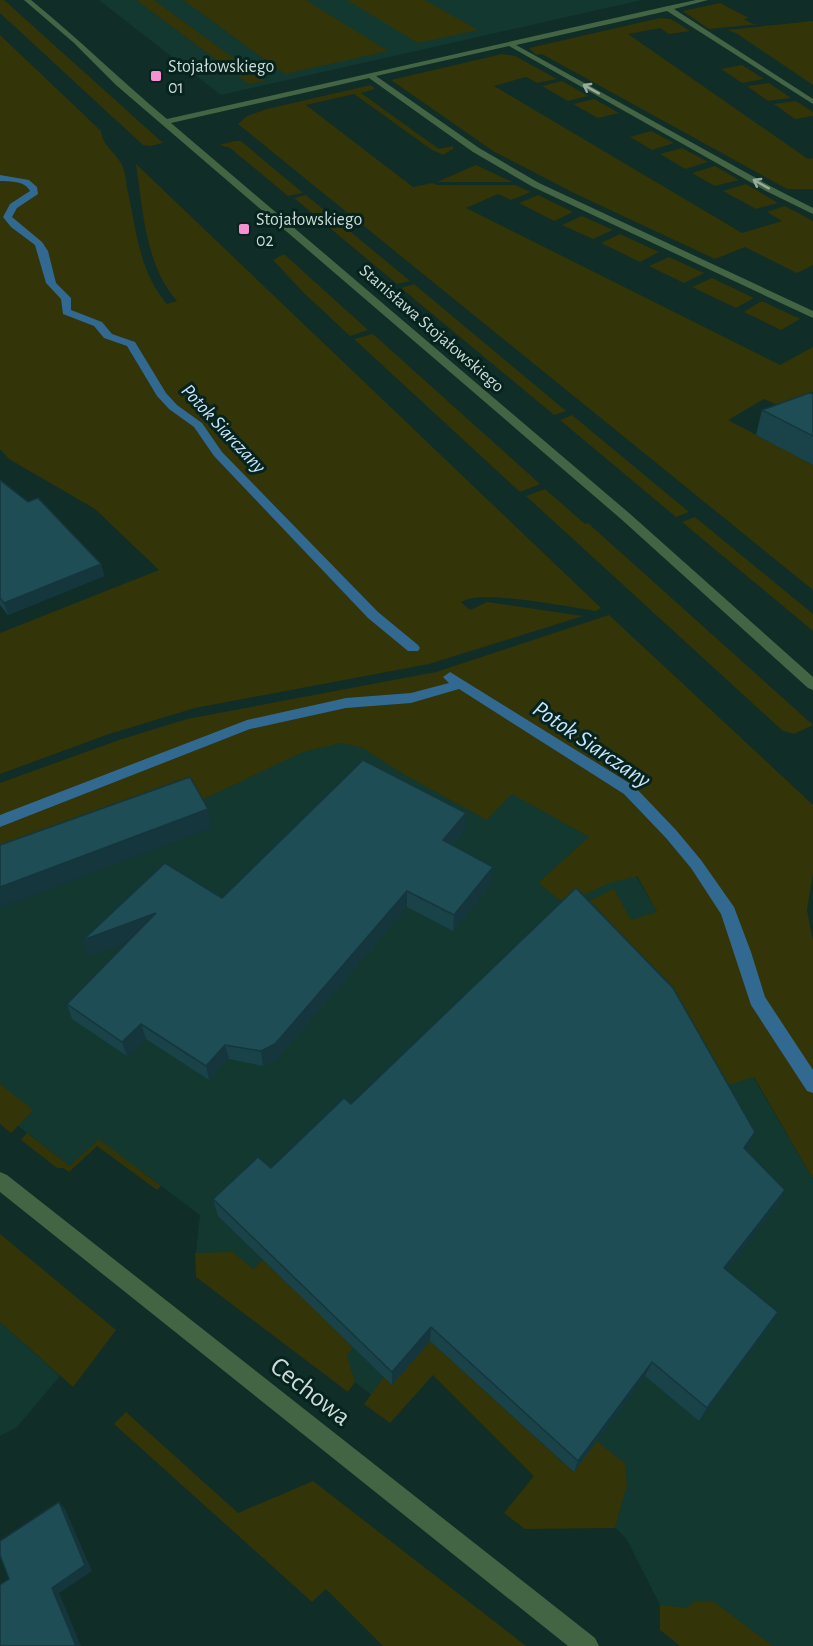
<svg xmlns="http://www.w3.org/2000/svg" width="813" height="1646" viewBox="0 0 813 1646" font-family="'Alegreya Sans',sans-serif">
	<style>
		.built { fill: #123830 }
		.green { fill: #333407 }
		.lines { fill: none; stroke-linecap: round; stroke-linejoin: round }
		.stream { fill: #316991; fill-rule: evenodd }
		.minor { fill: #446543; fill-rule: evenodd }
		.wall { fill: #1a4249 }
		.shaded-wall { fill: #15363c }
		.building { fill: #1e4d55; stroke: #15363c; stroke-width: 1.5 }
		.oneway { stroke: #96ac9c }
		.poi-dot { fill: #f591d2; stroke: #07231d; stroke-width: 2 }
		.labels { text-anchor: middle; stroke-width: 6; stroke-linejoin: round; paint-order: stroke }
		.far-poi-label { font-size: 18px; fill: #ccdbd7; stroke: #07231d; text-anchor: start }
		.far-street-label { font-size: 18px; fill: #ccdbd7; stroke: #07231d }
		.far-water-label { font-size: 20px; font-style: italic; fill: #c7e5fe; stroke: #07231d }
		.water-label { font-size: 24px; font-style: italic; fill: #c7e5fe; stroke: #07231d }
		.near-street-label { font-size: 27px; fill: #ccdbd7; stroke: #07231d }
	</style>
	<rect width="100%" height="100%" fill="#112d27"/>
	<g class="built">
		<polygon points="99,0 642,0 221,95"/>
		<polygon points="388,714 598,830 636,876 813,1179 813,1646 703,1646 660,1605 626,1538 440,1365 389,1408 195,1261 200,1215 161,1186 99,1140 70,1166 0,1112 0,857"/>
		<polygon points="0,1322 60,1376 17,1427 0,1436"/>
	</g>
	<g class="green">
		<polygon points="0,0 4,0 163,143 150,146 143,145 0,13"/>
		<polygon points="136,0 154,0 265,81 249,84"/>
		<polygon points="183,0 306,0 388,51 285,74"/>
		<polygon points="347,0 425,0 478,30 418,43"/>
		<polygon points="720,3 749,18 743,19 753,24 760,24 709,29 683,11"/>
		<polygon points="660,18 671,19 690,31 669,34 660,28 628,34 808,159 813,158 813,189 787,189 542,54 536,55 529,48"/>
		<polygon points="813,21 813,85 736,33 727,30"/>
		<path d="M0 35 101 131C103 147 115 151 122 165 126 173 126 184 128 192 137 232 139 272 167 304L177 301C145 265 143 210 136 164L601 608 596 611C567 607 482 589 461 602L470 610 487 602 583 616 429 664 195 708 109 734 0 774V633L159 570 95 509 9 459 0 449Z"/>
		<polygon points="502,54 515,56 557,79 537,83 526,77 494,86 742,233 782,221 767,212 785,206 813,221 813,265 797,273 745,247 715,259 576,194 493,151 391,80"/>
		<polygon points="742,65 764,79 742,83 721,69"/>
		<polygon points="562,81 588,96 568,101 542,86"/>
		<polygon points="769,83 791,98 768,101 747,86"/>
		<polygon points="371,85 375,89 361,93 439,149 453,146 453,149 443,155 432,150 354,94 306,105 413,187 432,183 438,185 515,185 531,192 511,200 498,194 466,208 780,365 813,347 813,392 784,408 764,399 728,420 813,465 813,590 238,124 247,116 267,109"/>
		<polygon points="594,99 619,113 598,118 573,104"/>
		<polygon points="796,101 813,112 813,116 795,119 774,104"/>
		<polygon points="651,131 674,143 652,150 630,137"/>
		<polygon points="235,141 241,141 303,193 288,196 230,148 219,145"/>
		<polygon points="682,148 708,162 685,169 660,154"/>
		<polygon points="476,165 512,182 437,182"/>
		<polygon points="715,166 739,180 715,186 692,173"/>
		<polygon points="746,184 778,203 756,209 723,191"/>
		<polygon points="306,195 410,281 397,284 294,198"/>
		<polygon points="538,195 573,212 554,221 519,203"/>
		<polygon points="582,216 613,230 593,239 562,225"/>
		<polygon points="620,234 659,252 640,262 601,243"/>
		<polygon points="284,254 368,330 350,336 304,293 273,260"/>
		<polygon points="669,257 704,273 684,283 649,266"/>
		<polygon points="712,278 754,298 736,308 692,287"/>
		<polygon points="414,284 566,411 554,415 401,288"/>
		<polygon points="760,302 764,302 800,319 781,330 744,312"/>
		<polygon points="373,334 540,484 520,492 354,339"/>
		<polygon points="572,415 689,512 676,517 560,420"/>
		<polygon points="545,489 585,524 588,523 813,725 794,734 783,731 526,496"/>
		<polygon points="695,517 813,614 813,631 682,522"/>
		<polygon points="609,615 813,805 813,873 807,910 813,941 813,1179 754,1077 721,1087 578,906 614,889 631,920 657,912 637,876 607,884 565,904 538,883 589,837 512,794 487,820 405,775 363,748 341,743 303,752 197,802 0,866 0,783 119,740 187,719 436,672"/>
		<polygon points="0,1084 33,1110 11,1133 0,1124"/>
		<polygon points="27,1133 70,1166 99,1139 161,1186 157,1190 97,1146 69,1172 63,1168 57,1168 21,1140"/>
		<polygon points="0,1234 116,1330 73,1387 0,1322"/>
		<polygon points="233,1252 253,1269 263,1260 353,1347 347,1356 355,1382 348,1392 196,1277 195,1253"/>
		<polygon points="430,1341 573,1472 597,1441 625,1464 627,1484 615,1528 525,1529 504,1513 534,1476 433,1375 390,1423 364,1404 384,1377 392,1385"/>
		<polygon points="126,1412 238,1513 313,1481 526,1646 383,1646 326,1589 312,1602 114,1424"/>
		<polygon points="693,1602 714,1602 773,1646 680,1646 660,1630 660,1605 687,1608"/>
	</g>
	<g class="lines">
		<g class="stream">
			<path d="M0 175 29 180 37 187 38 194 17 208 12 217 42 242 48 251 56 283 71 298V310L102 322 112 334 135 342 166 393 177 405 202 423 222 452 378 612 418 645 420 648 418 651H408L368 618 214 456 194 427 169 409 157 396 127 346 104 338 94 326 63 314 61 299 46 283 35 245 11 227 3 217 10 204 30 191C24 180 11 182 0 181Z"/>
			<polygon points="450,672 634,786 676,830 701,860 734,907 751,952 765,997 813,1070 813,1093 807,1091 751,1005 721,914 691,868 666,838 624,794 459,689 411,703 346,708 250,729 0,827 0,815 247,720 346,698 411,693 449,683 443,677"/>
		</g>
		<g class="minor">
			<path d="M24 0H31C78 38 120 80 167 119L668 6 696 0H708L674 9 813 99V104L667 11 516 45 772 187 813 208V214L766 191 509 46 376 76 479 148 539 183 813 311V318L533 187 473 152 369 78 171 123 629 513 813 677V690L808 688 621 519 116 85 74 43Z"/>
			<polygon points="0,1172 7,1175 595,1638 599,1646 568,1646 0,1192"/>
		</g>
	</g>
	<g class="wall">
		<polygon points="813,394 813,465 756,435 762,410"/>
		<polygon points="0,480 101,564 104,576 8,615 0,605"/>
		<polygon points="465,830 452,845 492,883 453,931 407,907 277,1059 263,1066 229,1059 209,1080 146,1039 127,1056 72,1019 67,1004 129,941 89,956 83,940"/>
		<polygon points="351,1104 746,1151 785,1190 776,1207 726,1270 768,1327 699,1421 645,1376 574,1472 430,1341 392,1385 218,1216 213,1199 271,1168"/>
	</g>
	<g class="shaded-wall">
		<polygon points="101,564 104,576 8,615 4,603"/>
		<polygon points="208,809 211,828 0,908 0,887"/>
		<polygon points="466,813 465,830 442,856 443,840"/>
		<polygon points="493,867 492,883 453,931 454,915"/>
		<polygon points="407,891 407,907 277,1059 263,1066 261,1051"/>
		<polygon points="156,913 161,929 89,956 83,940"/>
		<polygon points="141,1024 146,1039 127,1056 122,1042"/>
		<polygon points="225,1045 229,1059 209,1080 206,1066"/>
		<polygon points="755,1132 747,1150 736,1166 744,1148"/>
		<polygon points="785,1190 776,1207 716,1284 724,1268"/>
		<polygon points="778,1312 768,1327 699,1421 707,1408"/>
		<polygon points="431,1327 430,1341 392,1385 392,1372"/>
		<polygon points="652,1362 645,1376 574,1472 578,1461"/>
		<polygon points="59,1502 65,1509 92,1571 59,1593 81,1646 76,1646 52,1588"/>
	</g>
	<g class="building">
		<polygon points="809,393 813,394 813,436 762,410"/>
		<polygon points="0,480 28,502 38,498 101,564 4,603 0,598"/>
		<polygon points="363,760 466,813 443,840 493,867 454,915 407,891 275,1044 261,1051 225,1045 206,1066 141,1024 122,1042 67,1004 156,913 83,940 165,863 222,898"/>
		<polygon points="190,777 208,809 0,887 0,845"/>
		<polygon points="576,888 673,988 755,1132 744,1148 785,1190 724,1268 778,1312 707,1408 652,1362 578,1461 431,1327 392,1372 213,1199 258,1157 271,1168 344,1098 351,1104"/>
		<polygon points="59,1502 85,1565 52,1588 76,1646 0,1646 0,1585 9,1579 0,1555 0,1541"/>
	</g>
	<defs><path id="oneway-shaft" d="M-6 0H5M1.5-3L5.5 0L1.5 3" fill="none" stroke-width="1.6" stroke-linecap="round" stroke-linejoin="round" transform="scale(1.5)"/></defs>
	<g class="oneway">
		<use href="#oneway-shaft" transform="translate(591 89) rotate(-151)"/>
		<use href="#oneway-shaft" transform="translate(761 184) rotate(-151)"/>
	</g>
	<g class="poi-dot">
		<rect x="150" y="70" width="12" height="12" rx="3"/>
		<rect x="238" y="223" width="12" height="12" rx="3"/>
	</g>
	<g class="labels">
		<g class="far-poi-label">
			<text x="168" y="72">Stojałowskiego<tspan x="168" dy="21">01</tspan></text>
			<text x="256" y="225">Stojałowskiego<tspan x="256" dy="21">02</tspan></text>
		</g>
		<g class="far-street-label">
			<text transform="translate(432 328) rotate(41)" y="6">Stanisława Stojałowskiego</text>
		</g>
		<g class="far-water-label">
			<text transform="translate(224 428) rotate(47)" y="7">Potok Siarczany</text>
		</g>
		<g class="water-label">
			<text transform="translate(592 744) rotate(34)" y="8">Potok Siarczany</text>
		</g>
		<g class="near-street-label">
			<text transform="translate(311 1391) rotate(38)" y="9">Cechowa</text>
		</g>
	</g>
</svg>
